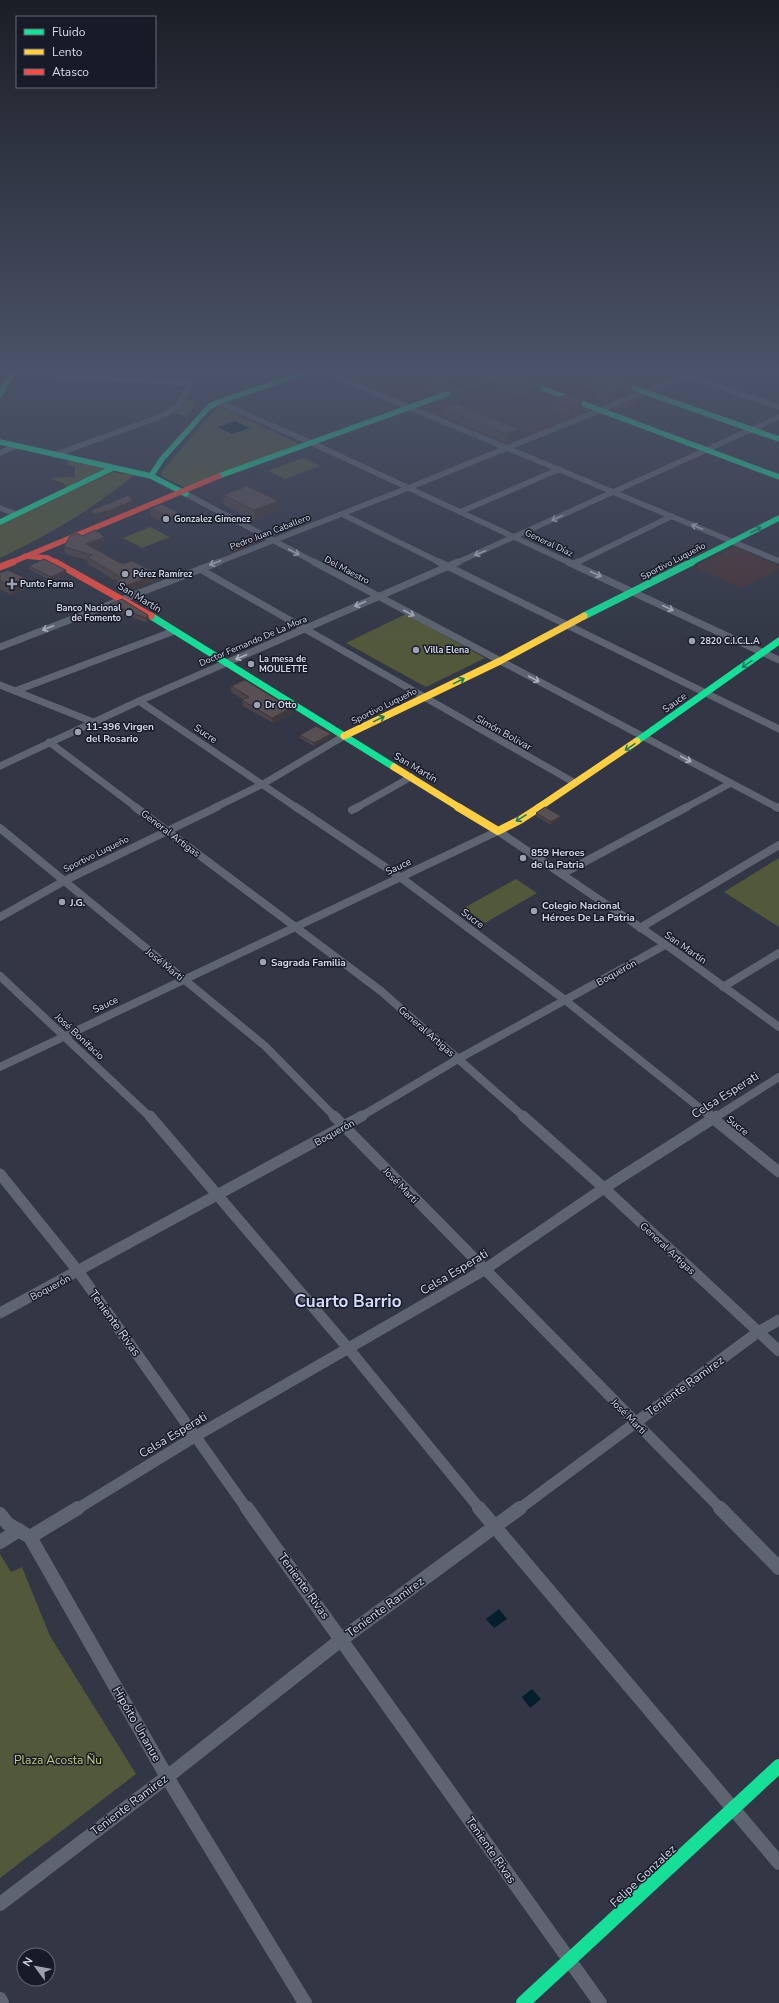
<svg xmlns="http://www.w3.org/2000/svg" width="779" height="2003" viewBox="0 0 779 2003" font-family="'Nunito Sans',sans-serif">
	<style>
		.commercial { fill: #47363a }
		.green { fill: #52593a }
		.water { fill: #051e2c }
		.lines { fill: none; stroke-linecap: round; stroke-linejoin: round }
		.street-far4 { stroke: #5e6571; stroke-width: 5.5 }
		.street-far3 { stroke: #5e6571; stroke-width: 7 }
		.street-far2 { stroke: #5e6571; stroke-width: 8 }
		.street-far1 { stroke: #5e6571; stroke-width: 11 }
		.street { stroke: #5e6571; stroke-width: 14 }
		.fast-far2 { stroke: #16e098; stroke-width: 5.5 }
		.fast-far1 { stroke: #16e098; stroke-width: 7 }
		.fast { stroke: #16e098; stroke-width: 14 }
		.slow-far2 { stroke: #ffcf43; stroke-width: 5.5 }
		.slow-far1 { stroke: #ffcf43; stroke-width: 7 }
		.slow { stroke: #ffcf43; stroke-width: 8 }
		.jam-far1 { stroke: #f24e42; stroke-width: 5.5 }
		.jam { stroke: #f24e42; stroke-width: 7 }
		.wall { fill: #4c4448 }
		.shaded-wall { fill: #3e373b }
		.building { fill: #584f54; stroke: #3e373b }
		.oneway { stroke: #acb2c1 }
		.oneway2 { stroke: #177e60 }
		.poi-dot { fill: #9da2b2; stroke: #181b27; stroke-width: 1.5 }
		.labels { text-anchor: middle; stroke-width: 3; stroke-linejoin: round; paint-order: stroke }
		.far-poi-label { font-size: 9px; font-weight: bold; fill: #d6dbec; stroke: #181b27; text-anchor: start }
		.far-street-label { font-size: 9px; fill: #d6dbec; stroke: #181b27 }
		.street-label { font-size: 10px; fill: #d6dbec; stroke: #181b27 }
		.poi-label { font-size: 10px; font-weight: bold; fill: #d6dbec; stroke: #181b27; text-anchor: start }
		.near-street-label { font-size: 12px; fill: #d6dbec; stroke: #181b27 }
		.near-park-label { font-size: 12px; fill: #c0ce7e; stroke: #181b27 }
		.near-district-label { font-size: 17px; font-weight: bold; fill: #d3dcfd; stroke: #181b27 }
	</style>
	<rect width="100%" height="100%" fill="#333745"/>
	<g class="commercial">
		<polygon points="324,369 485,369 497,373 412,404"/>
		<polygon points="521,369 574,369 638,392 599,407 509,374"/>
		<polygon points="583,369 661,369 678,376 642,389"/>
		<polygon points="501,376 593,410 508,444 417,407"/>
		<polygon points="256,535 263,540 235,552 226,547"/>
		<polygon points="735,547 779,566 779,569 742,588 694,567"/>
	</g>
	<g class="green">
		<polygon points="187,398 196,402 194,408 186,417 173,413 182,407"/>
		<polygon points="218,406 300,444 186,488 163,477 161,474 163,470"/>
		<polygon points="303,458 320,466 285,479 268,471"/>
		<polygon points="70,460 78,460 106,467 108,469 78,481 68,488 63,483 50,478 75,477 75,466 68,466 68,463 66,462"/>
		<path d="M113 472 134 475C93 509 48 535 0 558V525Z"/>
		<polygon points="150,527 170,537 142,548 123,538"/>
		<polygon points="406,614 485,658 426,687 346,643"/>
		<polygon points="779,858 779,927 724,892"/>
		<polygon points="516,879 537,893 485,923 464,908"/>
		<polygon points="0,1554 11,1572 22,1567 50,1636 136,1774 0,1878"/>
	</g>
	<g class="water">
		<polygon points="235,421 250,428 232,434 217,427"/>
		<polygon points="499,1609 507,1619 494,1628 486,1619"/>
		<polygon points="532,1689 541,1699 530,1708 522,1697"/>
	</g>
	<g class="lines">
		<g class="street-far4">
			<polyline points="317,369 779,561"/>
			<polyline points="666,369 779,407"/>
			<polyline points="12,374 191,383 179,405 162,416 54,455"/>
			<polyline points="218,402 312,443 570,563"/>
			<polyline points="0,453 16,446"/>
			<polyline points="186,494 316,563"/>
			<polyline points="0,508 16,514"/>
			<polyline points="460,512 560,469"/>
			<polyline points="342,514 441,563"/>
			<polyline points="216,563 408,488 702,369"/>
			<polyline points="456,563 779,417"/>
			<polyline points="576,563 672,516"/>
		</g>
		<g class="street-far3">
			<polyline points="314,562 778,808"/>
			<polyline points="439,562 779,729"/>
			<polyline points="568,562 779,660"/>
			<polyline points="573,564 578,562"/>
			<polyline points="200,569 575,783"/>
			<polyline points="0,647 219,562"/>
			<polyline points="0,685 93,722"/>
			<polyline points="15,691 174,631"/>
			<polyline points="139,701 297,808"/>
			<polyline points="49,742 137,808"/>
			<polyline points="0,766 139,701 458,562"/>
			<polyline points="214,808 263,784 344,736"/>
			<polyline points="356,808 411,777"/>
			<polyline points="685,808 731,783"/>
		</g>
		<g class="street-far2">
			<polyline points="135,807 381,991 524,1117"/>
			<polyline points="296,807 400,877 565,1000 711,1117"/>
			<polyline points="776,807 779,808"/>
			<polyline points="352,810 358,807"/>
			<polyline points="0,828 265,1046 335,1117"/>
			<polyline points="562,874 687,807"/>
			<polyline points="0,917 64,881 217,807"/>
			<polyline points="640,928 779,845"/>
			<polyline points="0,976 150,1117"/>
			<polyline points="723,987 779,953"/>
			<polyline points="0,1067 498,831 672,949 779,1027"/>
			<polyline points="360,1117 458,1059 665,945"/>
			<polyline points="716,1117 779,1077"/>
		</g>
		<g class="street-far1">
			<polyline points="150,1116 348,1348 480,1509"/>
			<polyline points="334,1116 721,1509"/>
			<polyline points="523,1116 604,1188 779,1351"/>
			<polyline points="710,1116 779,1172"/>
			<polyline points="0,1174 78,1271 247,1509"/>
			<polyline points="0,1313 362,1116"/>
			<polyline points="77,1509 196,1436 484,1270 604,1188 717,1116"/>
			<polyline points="519,1509 758,1332 779,1320"/>
		</g>
		<g class="street">
			<polyline points="247,1508 600,2003"/>
			<polyline points="479,1508 779,1863"/>
			<polyline points="720,1508 779,1568"/>
			<polyline points="0,1514 8,1524 30,1537 167,1777 305,2003"/>
			<polyline points="30,1537 78,1508"/>
			<polyline points="0,1542 19,1530"/>
			<polyline points="0,1904 167,1777 342,1639 520,1508"/>
			<polyline points="0,1999 2,2003"/>
		</g>
		<g class="fast-far2">
			<polyline points="579,369 779,439"/>
			<polyline points="525,382 779,477"/>
			<polyline points="0,394 15,369"/>
			<polyline points="0,442 151,476"/>
			<polyline points="219,476 466,387"/>
			<polyline points="186,494 151,476 162,459 209,407 218,402 317,369"/>
			<polyline points="0,522 113,468"/>
			<polyline points="690,563 779,518"/>
		</g>
		<g class="fast-far1">
			<polyline points="151,616 394,767"/>
			<polyline points="584,616 692,562"/>
			<polyline points="637,741 779,641"/>
		</g>
		<polyline class="fast" points="523,2003 779,1766"/>
		<polyline class="slow-far2" points="487,379 516,369"/>
		<g class="slow-far1">
			<polyline points="344,736 500,661 584,616"/>
			<polyline points="394,767 460,808"/>
			<polyline points="538,808 637,741"/>
		</g>
		<polyline class="slow" points="458,807 498,831 520,820 540,807"/>
		<g class="jam-far1">
			<polyline points="25,556 48,558 56,563"/>
			<polyline points="10,563 219,476"/>
		</g>
		<g class="jam">
			<polyline points="55,562 151,616"/>
			<polyline points="0,567 13,562"/>
		</g>
	</g>
	<g class="wall">
		<polygon points="327,369 384,369 390,380 373,386"/>
		<polygon points="453,369 493,369 493,373 437,393 426,389 426,382 447,377 462,372"/>
		<polygon points="514,369 589,369 614,377 615,369 672,369 671,375 642,387 632,384 631,392 607,403 597,399 598,392 586,388 587,384 561,374 538,383 514,374"/>
		<polygon points="677,369 687,369 683,370"/>
		<polygon points="502,371 541,393 526,399 494,388 457,401 449,398 449,391"/>
		<polygon points="646,397 646,400 628,409 619,407 619,405"/>
		<polygon points="553,400 581,411 569,416 552,410"/>
		<polygon points="443,409 519,437 507,442 443,416"/>
		<polygon points="223,495 279,501 279,511 255,521 224,505"/>
		<polygon points="150,508 180,521 169,525 151,516"/>
		<polygon points="82,536 106,543 93,548 122,564 158,574 159,580 126,593 117,587 116,581 88,564 87,560 65,554 64,547"/>
		<polygon points="29,566 67,574 51,581 29,569"/>
		<polygon points="0,573 28,587 12,595 0,589"/>
		<polygon points="110,604 148,615 149,621 147,623 111,609"/>
		<polygon points="231,686 291,708 291,714 273,723 243,706 242,700 244,700 231,692"/>
		<polygon points="300,735 331,737 314,746 300,738"/>
		<polygon points="536,813 561,816 561,819 551,825 536,816"/>
	</g>
	<g class="shaded-wall">
		<polygon points="486,369 493,369 493,373 437,393 437,386"/>
		<polygon points="555,369 561,369 561,374 538,383 539,375"/>
		<polygon points="662,369 672,369 671,375 642,387 644,376"/>
		<polygon points="390,371 390,380 373,386 373,376"/>
		<polygon points="494,380 494,388 457,401 458,394"/>
		<polygon points="632,383 631,392 607,403 608,394"/>
		<polygon points="542,386 541,393 526,399 526,392"/>
		<polygon points="646,397 646,400 628,409 629,406"/>
		<polygon points="582,401 581,411 569,416 570,407"/>
		<polygon points="520,429 519,437 507,442 507,434"/>
		<polygon points="132,501 133,507 109,517 94,520 93,514"/>
		<polygon points="279,501 279,511 255,521 254,510"/>
		<polygon points="179,513 180,521 169,525 168,517"/>
		<polygon points="105,537 106,543 87,550 86,544"/>
		<polygon points="66,570 67,574 51,581 51,577"/>
		<polygon points="158,574 159,580 126,593 125,586"/>
		<polygon points="27,579 28,587 12,595 10,586"/>
		<polygon points="148,615 149,621 147,623 146,618"/>
		<polygon points="291,708 291,714 273,723 272,718"/>
		<polygon points="331,734 331,737 314,746 314,743"/>
		<polygon points="561,816 561,819 551,825 551,822"/>
	</g>
	<g class="building">
		<polygon points="351,369 384,369 390,371 373,376"/>
		<polygon points="471,369 486,369 437,386 426,382 443,376 447,377"/>
		<polygon points="521,369 555,369 539,375"/>
		<polygon points="568,369 589,369 632,383 608,394 598,391 606,386 587,379 592,377"/>
		<polygon points="622,369 662,369 644,376"/>
		<polygon points="502,371 542,386 526,392 494,380 458,394 449,391"/>
		<polygon points="566,395 582,401 570,407 553,400"/>
		<polygon points="641,396 646,397 629,406 619,405"/>
		<polygon points="456,404 520,429 507,434 443,409"/>
		<polygon points="247,486 279,501 254,510 223,495"/>
		<polygon points="129,495 132,501 108,511 93,514 92,510"/>
		<polygon points="162,504 179,513 168,517 150,508"/>
		<polygon points="95,530 105,537 86,544 122,564 132,561 158,574 125,586 116,581 122,578 87,557 92,555 64,547 70,536 77,533 82,536"/>
		<polygon points="44,559 66,570 51,577 29,566"/>
		<polygon points="8,570 27,579 10,586 0,581 0,573"/>
		<polygon points="122,599 148,615 146,618 110,604"/>
		<polygon points="245,680 291,708 272,718 242,700 249,697 231,686"/>
		<polygon points="316,726 331,734 314,743 300,735"/>
		<polygon points="545,807 561,816 551,822 536,813"/>
	</g>
	<defs><path id="oneway-shaft" d="M-6 0H5M1.5-3L5.5 0L1.5 3" fill="none" stroke-width="1.6" stroke-linecap="round" stroke-linejoin="round"/></defs>
	<g class="oneway">
		<use href="#oneway-shaft" transform="translate(557 518) rotate(155)"/>
		<use href="#oneway-shaft" transform="translate(697 527) rotate(-157)"/>
		<use href="#oneway-shaft" transform="translate(294 552) rotate(28)"/>
		<use href="#oneway-shaft" transform="translate(480 553) rotate(157)"/>
		<use href="#oneway-shaft" transform="translate(215 563) rotate(159)"/>
		<use href="#oneway-shaft" transform="translate(596 574) rotate(25)"/>
		<use href="#oneway-shaft" transform="translate(360 604) rotate(156)"/>
		<use href="#oneway-shaft" transform="translate(668 608) rotate(25)"/>
		<use href="#oneway-shaft" transform="translate(409 613) rotate(28)"/>
		<use href="#oneway-shaft" transform="translate(48 628) rotate(159)"/>
		<use href="#oneway-shaft" transform="translate(241 657) rotate(157)"/>
		<use href="#oneway-shaft" transform="translate(534 679) rotate(28)"/>
		<use href="#oneway-shaft" transform="translate(686 759) rotate(28)"/>
	</g>
	<g class="oneway2">
		<use href="#oneway-shaft" transform="translate(756 530) rotate(-27)"/>
		<use href="#oneway-shaft" transform="translate(747 664) rotate(145)"/>
		<use href="#oneway-shaft" transform="translate(459 681) rotate(-26)"/>
		<use href="#oneway-shaft" transform="translate(379 719) rotate(-26)"/>
		<use href="#oneway-shaft" transform="translate(630 747) rotate(146)"/>
		<use href="#oneway-shaft" transform="translate(521 818) rotate(148)"/>
	</g>
	<linearGradient id="sky" x2="0" y2="1"><stop stop-color="#1c1e26"/><stop offset="0.57" stop-color="#4a5368"/><stop offset="1" stop-color="#4a5368" stop-opacity="0"/></linearGradient>
	<rect width="779" height="649" fill="url(#sky)"/>
	<g class="poi-dot">
		<circle cx="166" cy="519" r="4"/>
		<circle cx="125" cy="574" r="4"/>
		<path d="M10 578h4v4h4v4h-4v4h-4v-4h-4v-4h4z"/>
		<circle cx="129" cy="613" r="4"/>
		<circle cx="692" cy="641" r="4"/>
		<circle cx="416" cy="650" r="4"/>
		<circle cx="251" cy="664" r="4"/>
		<circle cx="257" cy="705" r="4"/>
		<circle cx="78" cy="732" r="4"/>
		<circle cx="523" cy="858" r="4"/>
		<circle cx="62" cy="902" r="4"/>
		<circle cx="534" cy="911" r="4"/>
		<circle cx="263" cy="962" r="4"/>
	</g>
	<g class="labels">
		<g class="far-poi-label">
			<text x="174" y="522">Gonzalez Gimenez</text>
			<text x="133" y="577">Pérez Ramírez</text>
			<text x="20" y="587">Punto Farma</text>
			<text x="121" y="611" text-anchor="end">Banco Nacional<tspan x="121" dy="10">de Fomento</tspan></text>
			<text x="700" y="644">2820 C.I.C.L.A</text>
			<text x="424" y="653">Villa Elena</text>
			<text x="259" y="662">La mesa de<tspan x="259" dy="10">MOULETTE</tspan></text>
			<text x="265" y="708">Dr Otto</text>
		</g>
		<g class="far-street-label">
			<text transform="translate(270 532) rotate(-21)" y="3">Pedro Juan Caballero</text>
			<text transform="translate(549 543) rotate(25)" y="3">General Díaz</text>
			<text transform="translate(673 561) rotate(-27)" y="3">Sportivo Luqueño</text>
			<text transform="translate(347 570) rotate(28)" y="3">Del Maestro</text>
			<text transform="translate(253 641) rotate(-23)" y="3">Doctor Fernando De La Mora</text>
			<text transform="translate(384 706) rotate(-26)" y="3">Sportivo Luqueño</text>
			<text transform="translate(96 854) rotate(-26)" y="3">Sportivo Luqueño</text>
		</g>
		<g class="street-label">
			<text transform="translate(140 597) rotate(31)" y="4">San Martín</text>
			<text transform="translate(674 702) rotate(-36)" y="4">Sauce</text>
			<text transform="translate(504 732) rotate(29)" y="4">Simón Bolivar</text>
			<text transform="translate(206 733) rotate(34)" y="4">Sucre</text>
			<text transform="translate(416 767) rotate(31)" y="4">San Martín</text>
			<text transform="translate(171 833) rotate(37)" y="4">General Artigas</text>
			<text transform="translate(398 866) rotate(-25)" y="4">Sauce</text>
			<text transform="translate(473 918) rotate(37)" y="4">Sucre</text>
			<text transform="translate(686 947) rotate(35)" y="4">San Martín</text>
			<text transform="translate(165 964) rotate(39)" y="4">José Marti</text>
			<text transform="translate(616 972) rotate(-29)" y="4">Boquerón</text>
			<text transform="translate(105 1004) rotate(-25)" y="4">Sauce</text>
			<text transform="translate(427 1031) rotate(41)" y="4">General Artigas</text>
			<text transform="translate(80 1036) rotate(43)" y="4">José Bonifacio</text>
			<text transform="translate(738 1125) rotate(39)" y="4">Sucre</text>
			<text transform="translate(334 1132) rotate(-29)" y="4">Boquerón</text>
			<text transform="translate(401 1185) rotate(46)" y="4">José Marti</text>
			<text transform="translate(668 1248) rotate(43)" y="4">General Artigas</text>
			<text transform="translate(50 1287) rotate(-28)" y="4">Boquerón</text>
			<text transform="translate(629 1416) rotate(45)" y="4">José Marti</text>
		</g>
		<g class="poi-label">
			<text x="86" y="730">11-396 Virgen<tspan x="86" dy="12">del Rosario</tspan></text>
			<text x="531" y="856">859 Heroes<tspan x="531" dy="12">de la Patria</tspan></text>
			<text x="70" y="906">J.G.</text>
			<text x="542" y="909">Colegio Nacional<tspan x="542" dy="12">Héroes De La Patria</tspan></text>
			<text x="271" y="966">Sagrada Familia</text>
		</g>
		<g class="near-street-label">
			<text transform="translate(725 1095) rotate(-32)" y="4">Celsa Esperati</text>
			<text transform="translate(454 1272) rotate(-31)" y="4">Celsa Esperati</text>
			<text transform="translate(115 1323) rotate(54)" y="4">Teniente Rivas</text>
			<text transform="translate(685 1386) rotate(-36)" y="4">Teniente Ramirez</text>
			<text transform="translate(173 1435) rotate(-31)" y="4">Celsa Esperati</text>
			<text transform="translate(304 1586) rotate(54)" y="4">Teniente Rivas</text>
			<text transform="translate(385 1607) rotate(-36)" y="4">Teniente Ramirez</text>
			<text transform="translate(137 1724) rotate(60)" y="4">Hipóito Unanue</text>
			<text transform="translate(129 1805) rotate(-37)" y="4">Teniente Ramirez</text>
			<text transform="translate(491 1850) rotate(55)" y="4">Teniente Rivas</text>
			<text transform="translate(643 1876) rotate(-43)" y="4">Felipe Gonzalez</text>
		</g>
		<g class="near-park-label">
			<text x="58" y="1764">Plaza Acosta Ñu</text>
		</g>
		<g class="near-district-label">
			<text x="348" y="1307">Cuarto Barrio</text>
		</g>
	</g>
	<rect x="16" y="16" width="140" height="72" fill="#181b27" stroke="#646876"/>
	<rect x="24" y="29" width="20" height="6" fill="#16e098" stroke="#646876"/>
	<text x="52" y="36" font-size="12" fill="#d6dbec">Fluido</text>
	<rect x="24" y="49" width="20" height="6" fill="#ffcf43" stroke="#646876"/>
	<text x="52" y="56" font-size="12" fill="#d6dbec">Lento</text>
	<rect x="24" y="69" width="20" height="6" fill="#f24e42" stroke="#646876"/>
	<text x="52" y="76" font-size="12" fill="#d6dbec">Atasco</text>
	<g transform="translate(36 1967) rotate(302)"><circle r="19" fill="#181b27" stroke="#646876"/>
	<path d="M0-3L7 15L0 10L-7 15Z" fill="#9da2b2"/>
	<text y="-6" font-size="11" font-weight="bold" text-anchor="middle" fill="#d6dbec">N</text>
	</g>
</svg>
